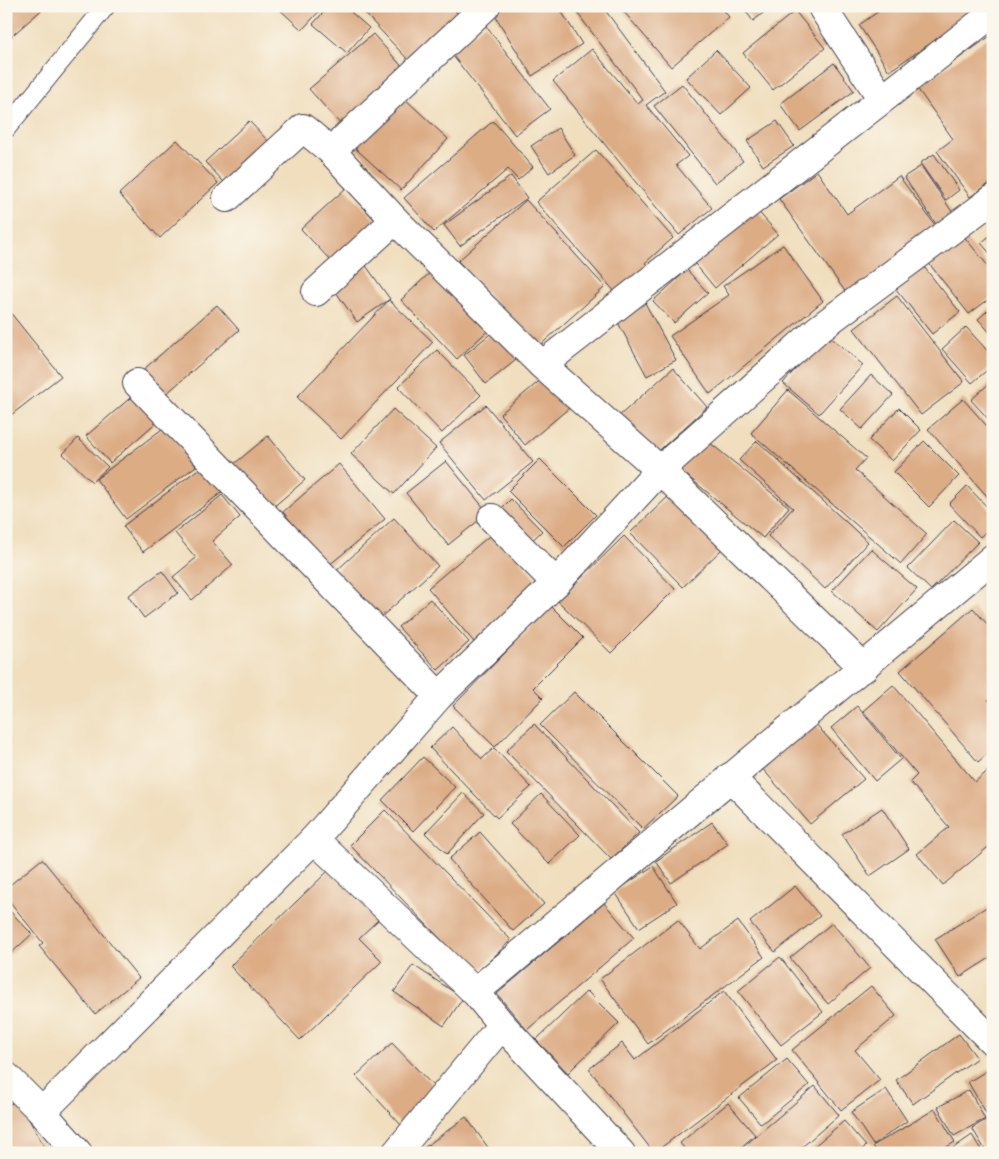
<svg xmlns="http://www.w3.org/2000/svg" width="999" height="1159" viewBox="0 0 999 1159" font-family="Dekko,sans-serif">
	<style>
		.building { fill: #dcac85 }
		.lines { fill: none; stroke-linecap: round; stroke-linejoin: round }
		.lane-casing { stroke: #413e4f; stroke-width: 20 }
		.street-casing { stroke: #413e4f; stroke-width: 30 }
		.lane { stroke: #fff; stroke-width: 18 }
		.street { stroke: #fff; stroke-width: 28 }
	</style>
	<rect width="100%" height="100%" fill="#fbf7ec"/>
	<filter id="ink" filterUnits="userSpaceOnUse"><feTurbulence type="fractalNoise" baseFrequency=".02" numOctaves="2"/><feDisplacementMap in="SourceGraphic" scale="10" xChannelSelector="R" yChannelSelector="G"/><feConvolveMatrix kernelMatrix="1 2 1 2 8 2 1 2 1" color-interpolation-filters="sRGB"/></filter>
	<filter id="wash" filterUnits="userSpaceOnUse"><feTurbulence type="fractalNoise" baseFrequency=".0096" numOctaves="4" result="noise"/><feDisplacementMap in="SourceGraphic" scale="20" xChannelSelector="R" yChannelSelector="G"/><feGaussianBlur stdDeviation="1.12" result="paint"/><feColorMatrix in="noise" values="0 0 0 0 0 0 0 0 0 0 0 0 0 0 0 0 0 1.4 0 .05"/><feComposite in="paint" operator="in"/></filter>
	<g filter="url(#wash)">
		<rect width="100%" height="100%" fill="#f0debe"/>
		<g id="blocks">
			<g class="building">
				<polygon points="6,6 46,6 6,41"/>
				<polygon points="276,6 324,6 302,30"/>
				<polygon points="329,6 344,6 369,28 347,53 313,24"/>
				<polygon points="358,6 460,6 455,11 462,18 412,64"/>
				<polygon points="507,6 558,6 582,44 532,76 494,14"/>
				<polygon points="572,6 602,6 665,91 646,105 688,156 676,165 712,208 679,235 553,81 592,49 638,104 643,100"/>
				<polygon points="619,6 720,6 729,17 671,67"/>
				<polygon points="742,6 772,6 753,21"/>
				<polygon points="886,6 970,6 975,14 889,71 859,25"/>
				<polygon points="795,11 825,48 773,90 743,53"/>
				<polygon points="485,25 550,109 515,135 450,52"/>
				<polygon points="373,34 407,72 343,127 309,89"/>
				<polygon points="993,34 993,181 970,197 937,151 953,139 917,88"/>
				<polygon points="716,50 751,88 721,115 686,78"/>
				<polygon points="834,63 854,91 800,131 780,104"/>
				<polygon points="682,84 743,161 715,183 654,106"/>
				<polygon points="403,97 448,139 401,190 355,148"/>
				<polygon points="249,121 270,143 226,184 205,162"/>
				<polygon points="493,121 533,167 518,180 508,169 434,232 404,198"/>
				<polygon points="777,121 794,146 763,166 747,141"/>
				<polygon points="558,128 575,155 549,173 531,146"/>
				<polygon points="177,140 218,183 160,238 119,194"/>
				<polygon points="596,150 673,238 645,263 648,266 616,293 536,202"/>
				<polygon points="934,154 959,190 946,200 920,163"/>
				<polygon points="921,166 953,213 936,224 904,177"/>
				<polygon points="817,171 847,214 899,176 938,229 847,294 779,199"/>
				<polygon points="511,176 527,198 460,246 444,225"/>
				<polygon points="346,188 375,220 331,261 301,229"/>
				<polygon points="526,200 605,287 537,348 458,261"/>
				<polygon points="755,208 778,234 715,288 692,260"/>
				<polygon points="993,233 993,257 981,243"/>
				<polygon points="962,234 993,272 993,296 969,314 927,261"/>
				<polygon points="783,245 823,301 710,394 670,336 729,295 723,286"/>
				<polygon points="364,263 390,299 357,322 331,285"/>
				<polygon points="437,266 494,325 457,359 401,300"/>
				<polygon points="924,267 960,312 932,334 896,289"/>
				<polygon points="687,270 708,293 674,323 653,301"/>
				<polygon points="897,296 964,382 921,415 854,329"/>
				<polygon points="389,300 433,342 341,439 297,397"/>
				<polygon points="644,301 676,360 647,376 615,317"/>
				<polygon points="217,305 239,330 165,395 143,370"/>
				<polygon points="993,306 993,336 978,319"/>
				<polygon points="6,307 61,376 6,419"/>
				<polygon points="499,327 521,356 486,384 464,355"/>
				<polygon points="966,327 993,357 993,365 972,383 942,349"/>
				<polygon points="827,334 863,365 819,414 783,383"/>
				<polygon points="437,350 481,395 442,433 398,387"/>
				<polygon points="673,368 707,407 653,456 618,417"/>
				<polygon points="871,375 893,395 862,429 840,409"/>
				<polygon points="543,378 569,408 525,445 500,414"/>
				<polygon points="993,380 993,424 971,400"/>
				<polygon points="788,390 866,458 855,470 927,534 901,564 751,433"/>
				<polygon points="137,392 160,419 110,463 86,436"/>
				<polygon points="963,399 993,433 993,503 928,429"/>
				<polygon points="486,405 533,462 486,500 439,443"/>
				<polygon points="899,408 921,430 892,461 869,440"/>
				<polygon points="393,409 436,448 394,494 351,454"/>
				<polygon points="166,426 196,466 126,519 96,479"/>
				<polygon points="268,436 305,480 272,508 234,464"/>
				<polygon points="78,438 108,467 92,482 63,454"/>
				<polygon points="704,438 789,507 763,538 679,469"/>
				<polygon points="757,441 868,542 825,589 768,536 793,508 739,460"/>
				<polygon points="924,441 959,476 929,507 894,472"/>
				<polygon points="540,459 596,515 564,547 508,491"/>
				<polygon points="446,461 488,513 448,545 406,493"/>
				<polygon points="205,464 225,490 143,552 123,526"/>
				<polygon points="339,464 385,519 328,566 283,512"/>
				<polygon points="967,486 993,513 993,525 980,537 949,504"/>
				<polygon points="672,493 724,547 683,587 630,533"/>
				<polygon points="222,495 240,517 212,541 233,565 192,600 173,577 196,558 175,533"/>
				<polygon points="511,499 542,531 524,548 494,516"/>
				<polygon points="394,518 438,566 379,619 335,572"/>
				<polygon points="954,520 978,542 931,590 908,568"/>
				<polygon points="495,531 541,585 474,642 428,588"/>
				<polygon points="624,536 675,589 611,653 558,601"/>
				<polygon points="871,549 917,589 878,632 832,591"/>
				<polygon points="162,571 178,593 144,618 128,596"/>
				<polygon points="430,599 469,642 438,670 398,627"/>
				<polygon points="551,606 583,638 533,688 543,698 495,747 453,706"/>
				<polygon points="973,608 993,631 993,696 988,700 993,705 993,749 978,762 900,671"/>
				<polygon points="893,685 975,782 991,768 993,769 993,843 943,885 917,854 949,827 910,782 917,775 863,711"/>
				<polygon points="574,692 678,796 643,829 540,725"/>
				<polygon points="857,706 901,759 875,781 831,728"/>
				<polygon points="815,723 864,779 810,824 762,768"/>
				<polygon points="534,724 639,833 611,859 506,751"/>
				<polygon points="452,727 482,759 494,748 531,787 497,818 430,748"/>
				<polygon points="423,757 455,787 413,831 382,800"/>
				<polygon points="463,793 484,813 447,854 425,833"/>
				<polygon points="541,794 580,835 549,864 510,824"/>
				<polygon points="882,808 909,849 870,876 842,834"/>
				<polygon points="385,810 511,940 475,975 350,845"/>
				<polygon points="712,822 728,844 671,883 656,861"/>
				<polygon points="480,832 544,904 513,931 449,859"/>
				<polygon points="42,859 139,978 95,1014 39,946 43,943 6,897 6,888"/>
				<polygon points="653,866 677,903 639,928 615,892"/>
				<polygon points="329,870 378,920 359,938 382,961 300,1040 230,966"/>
				<polygon points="795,886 820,916 775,952 750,922"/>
				<polygon points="604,903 634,938 527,1030 497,994"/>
				<polygon points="993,903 993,956 960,977 935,939"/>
				<polygon points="6,907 32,934 6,958"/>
				<polygon points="678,920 700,949 738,921 764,957 648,1044 600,979"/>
				<polygon points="832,923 870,968 828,1004 790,958"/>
				<polygon points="780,957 823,1012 781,1045 738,991"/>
				<polygon points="413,965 463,998 444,1026 394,992"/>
				<polygon points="871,986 896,1016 855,1050 880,1080 841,1110 792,1050"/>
				<polygon points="587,991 619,1023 568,1073 536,1040"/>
				<polygon points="724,991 777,1060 654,1153 589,1069 622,1043 635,1060"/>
				<polygon points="959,1034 977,1058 913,1104 896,1080"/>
				<polygon points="392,1043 438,1091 401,1125 356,1076"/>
				<polygon points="787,1059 809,1085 761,1124 739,1098"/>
				<polygon points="993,1067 993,1153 987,1153 972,1128 989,1118 968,1082"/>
				<polygon points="815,1086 839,1115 795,1153 736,1153"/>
				<polygon points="886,1089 907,1121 873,1145 851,1112"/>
				<polygon points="969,1090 985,1119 954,1136 938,1107"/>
				<polygon points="18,1100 48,1153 6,1153 6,1106"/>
				<polygon points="728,1103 755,1135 734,1153 688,1153 680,1143"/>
				<polygon points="935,1109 955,1142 937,1153 878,1153 873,1146"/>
				<polygon points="466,1117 492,1153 417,1153"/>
				<polygon points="844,1121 866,1146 858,1153 806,1153"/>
				<polygon points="972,1135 983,1153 946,1153"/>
			</g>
		</g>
	</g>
	<g filter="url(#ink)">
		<use href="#blocks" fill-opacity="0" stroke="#413e4f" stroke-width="1"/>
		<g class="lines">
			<g class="lane-casing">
				<polyline id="lane" points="6,129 106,6"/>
			</g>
			<g class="street-casing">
				<g id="street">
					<polyline points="823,9 882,99"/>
					<polyline points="331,151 486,6"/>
					<polyline points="227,198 303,128 331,151 395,220 542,365 660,470 864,668"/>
					<polyline points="316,292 395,220"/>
					<polyline points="542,365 993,13"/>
					<polyline points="137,383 439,696"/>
					<polyline points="492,518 556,583"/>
					<polyline points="730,777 993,1042"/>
					<polyline points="314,839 475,992"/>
					<polyline points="6,1076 42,1112"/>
					<polyline points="78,1153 42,1112 314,839 439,696 556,583 660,470 817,330 993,199"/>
					<polyline points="396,1153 502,1025"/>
					<polyline points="621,1153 502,1025 475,992 993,558"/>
				</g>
			</g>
			<use href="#lane" class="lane"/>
			<use href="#street" class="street"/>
		</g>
	</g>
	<rect width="999" height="1159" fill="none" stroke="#fbf7ec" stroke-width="25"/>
</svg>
